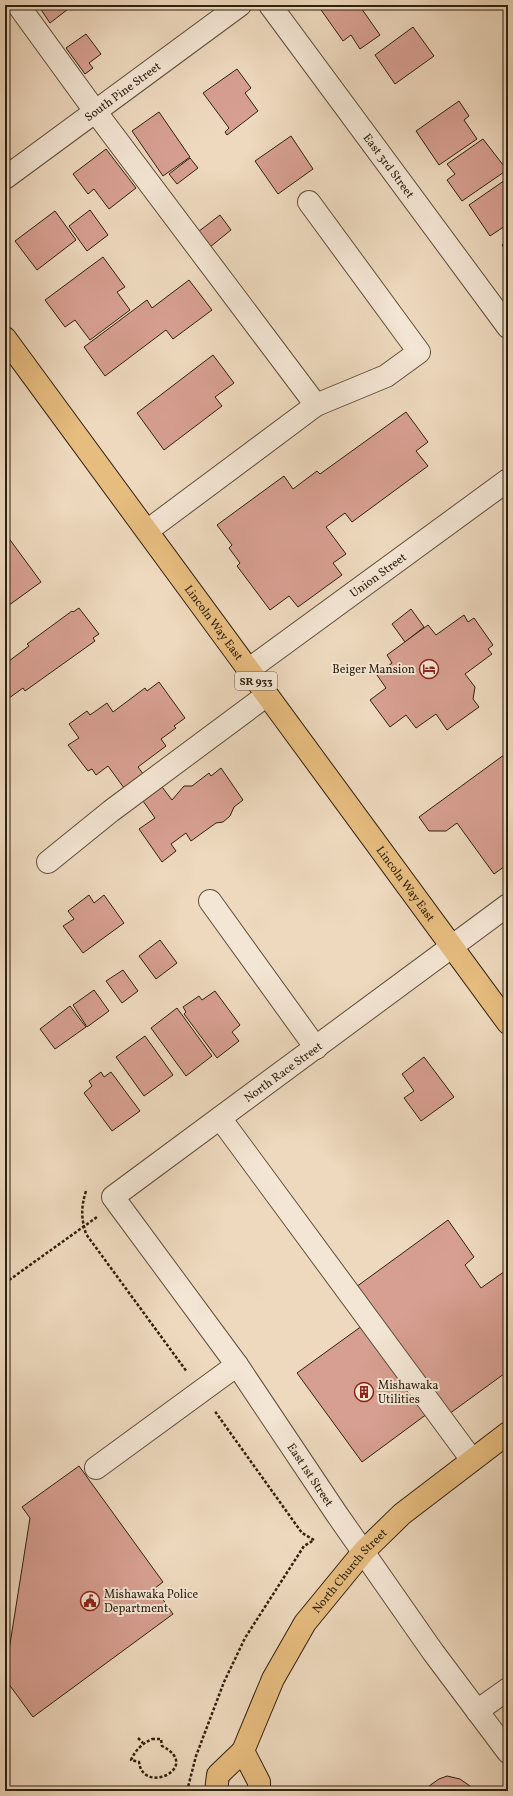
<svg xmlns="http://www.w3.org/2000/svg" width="513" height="1796" viewBox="0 0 513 1796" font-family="Vollkorn,serif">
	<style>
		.building { fill: #d79f91; stroke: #2e210e }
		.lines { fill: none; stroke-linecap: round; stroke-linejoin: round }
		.minor-casing { stroke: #5e4f3a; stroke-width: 24 }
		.major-casing { stroke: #2e210e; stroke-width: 24 }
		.path { stroke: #2e210e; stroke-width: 2.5; stroke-dasharray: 3 2; stroke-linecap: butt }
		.minor { stroke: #f4e6d5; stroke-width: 22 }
		.major { stroke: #e7bc7f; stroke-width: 22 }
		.labels { text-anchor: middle; stroke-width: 4; stroke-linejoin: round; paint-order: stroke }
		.shield { fill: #f4e6d5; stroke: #695c4a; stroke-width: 1 }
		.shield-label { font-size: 11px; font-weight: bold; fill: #2e210e }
		.street-label { font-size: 12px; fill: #2e210e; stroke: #f4e6d5 }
		.poi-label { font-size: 12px; fill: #2e210e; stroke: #f4e6d5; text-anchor: start }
	</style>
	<rect width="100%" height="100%" fill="#eed9be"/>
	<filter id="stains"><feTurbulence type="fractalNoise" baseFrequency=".005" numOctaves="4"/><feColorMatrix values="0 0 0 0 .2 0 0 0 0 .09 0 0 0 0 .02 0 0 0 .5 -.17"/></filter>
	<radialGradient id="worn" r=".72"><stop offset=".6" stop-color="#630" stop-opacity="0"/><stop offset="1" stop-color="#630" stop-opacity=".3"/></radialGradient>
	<g class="building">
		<polygon points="38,5 71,5 72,6 50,23"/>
		<polygon points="321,5 359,5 380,35 360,49 351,35 343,41 319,7"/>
		<polygon points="413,27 434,56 395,84 375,55"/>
		<polygon points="86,34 101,54 89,63 93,68 85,74 66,48"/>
		<polygon points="237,69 251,88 245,93 258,111 227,135 225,132 229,128 203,93"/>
		<polygon points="459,101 469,116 464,120 477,139 439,165 416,131"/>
		<polygon points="159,112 190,157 163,176 132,131"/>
		<polygon points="291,136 313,169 278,194 255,161"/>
		<polygon points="483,139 507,170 462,201 447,180 455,174 447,164"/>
		<polygon points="106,149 136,188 109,209 94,189 88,194 73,174"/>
		<polygon points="190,158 198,168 177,184 169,174"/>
		<polygon points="508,178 508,224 490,236 469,205"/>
		<polygon points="90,210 108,235 87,251 69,226"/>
		<polygon points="55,211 76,240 37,270 15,241"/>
		<polygon points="220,215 231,230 210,247 198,232"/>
		<polygon points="508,241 508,253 502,245"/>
		<polygon points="103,257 125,287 117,292 130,310 90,340 75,320 65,327 45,300"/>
		<polygon points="189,280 212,310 173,339 166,330 105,376 84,347 147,300 152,308"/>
		<polygon points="213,355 234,383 215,397 222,406 164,450 137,413"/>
		<polygon points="406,412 428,442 416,451 428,466 352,522 345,513 326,527 346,554 333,563 342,575 298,607 289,596 270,610 237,566 240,563 229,548 232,545 217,525 284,476 293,489 317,471 320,474"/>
		<polygon points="5,533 41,582 5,608"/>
		<polygon points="79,608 99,634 93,638 95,641 25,691 23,688 5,701 5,667 6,666 5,664 29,646 27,644 72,611 73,612"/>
		<polygon points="411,609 424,627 405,642 392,624"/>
		<polygon points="464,615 468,622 474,618 493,645 488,649 492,654 465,674 475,687 473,699 479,707 447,730 436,714 416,728 406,715 390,727 370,700 386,688 377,675 392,663 387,655 428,625 436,635"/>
		<polygon points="159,682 185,718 174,726 176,728 161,739 166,746 138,767 146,778 127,792 108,766 96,775 92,769 88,771 68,745 79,738 69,724 87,711 90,715 107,703 113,712 145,688 147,691"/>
		<polygon points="508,752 508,864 494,874 457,823 446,831 429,831 419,817"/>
		<polygon points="221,768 243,800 234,807 230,816 223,822 216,823 191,841 186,833 171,844 176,851 162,862 139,829 155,818 143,801 162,787 172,800 184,786 192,786 209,773 211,776"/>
		<polygon points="89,895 94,903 104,895 124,923 83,953 63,926 74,919 68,911"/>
		<polygon points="160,940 177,963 156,979 139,956"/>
		<polygon points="123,970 138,991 122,1003 106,981"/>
		<polygon points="94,990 109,1011 87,1027 73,1005"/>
		<polygon points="215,991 240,1025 232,1032 239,1041 217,1058 184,1014 186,1012 183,1007 199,996 202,1000"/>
		<polygon points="70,1006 86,1027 55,1049 40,1029"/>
		<polygon points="177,1008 212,1056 186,1076 151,1028"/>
		<polygon points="145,1036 173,1075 144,1096 116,1057"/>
		<polygon points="424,1057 454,1097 421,1121 404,1098 414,1091 402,1074"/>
		<polygon points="101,1072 104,1077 111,1072 140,1111 112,1131 84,1093 92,1086 89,1081"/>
		<polygon points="448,1220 474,1257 465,1265 481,1288 508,1269 508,1371 449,1414 356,1287"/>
		<polygon points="366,1323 431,1411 362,1462 297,1373"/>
		<polygon points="79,1466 163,1582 155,1588 173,1614 33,1717 5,1679 5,1665 7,1663 30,1518 22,1507"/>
		<polygon points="447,1776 460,1779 470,1786 474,1791 422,1791 439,1779"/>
	</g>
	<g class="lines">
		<g class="minor-casing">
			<g id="minor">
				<polyline points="18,5 95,111 316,405"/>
				<path id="s1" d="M270 5 508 327"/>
				<path id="s2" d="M5 178 240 5"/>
				<polyline points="147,531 316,405 386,376 419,352 309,202"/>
				<path id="s3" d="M248 670 508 480"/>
				<polyline points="48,862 111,811 267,695"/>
				<polyline points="210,901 316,1048"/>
				<path id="s4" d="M508 905 113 1197 237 1365 336 1513 433 1652 508 1752"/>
				<polyline points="220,1118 472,1460"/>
				<polyline points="96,1468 237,1365"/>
				<polyline points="477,1711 508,1689"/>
			</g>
		</g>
		<g class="major-casing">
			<g id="major">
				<path id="s5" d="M5 338 508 1023"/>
				<polyline points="243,1751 259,1782 259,1791"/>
				<path id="s6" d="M216 1791 218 1775 243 1751 273 1679 305 1623 364 1551 402 1514 508 1433"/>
			</g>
		</g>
		<g class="path">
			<path d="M86 1191C81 1207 81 1218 86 1234L187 1372"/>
			<polyline points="5,1283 97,1217"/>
			<polyline points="138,1738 143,1743"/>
			<path d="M152 1739H161L162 1746C203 1767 143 1796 139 1762L131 1760C136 1749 142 1744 152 1739Z"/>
			<polyline points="187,1791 196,1756 224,1682 245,1638 304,1546 314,1540 302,1533 214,1410"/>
		</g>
		<use href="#minor" class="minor"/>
		<use href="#major" class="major"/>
	</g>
	<defs>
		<g id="hotel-ring" transform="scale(1)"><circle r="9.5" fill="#f4e6d5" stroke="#8f2418" stroke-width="1.5"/><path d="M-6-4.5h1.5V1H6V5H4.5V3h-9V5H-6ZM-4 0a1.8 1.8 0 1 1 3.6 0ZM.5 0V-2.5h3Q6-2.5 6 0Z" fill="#8f2418"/></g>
		<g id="building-ring" transform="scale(1)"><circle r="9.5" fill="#f4e6d5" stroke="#8f2418" stroke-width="1.5"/><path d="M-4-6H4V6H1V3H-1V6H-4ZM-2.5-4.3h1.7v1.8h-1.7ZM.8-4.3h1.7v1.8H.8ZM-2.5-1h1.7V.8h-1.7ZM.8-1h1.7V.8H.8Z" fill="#8f2418"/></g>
		<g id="civic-ring" transform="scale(1)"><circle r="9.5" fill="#f4e6d5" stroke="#8f2418" stroke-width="1.5"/><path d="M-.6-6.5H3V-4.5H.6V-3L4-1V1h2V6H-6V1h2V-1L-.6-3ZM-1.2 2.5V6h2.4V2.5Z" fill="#8f2418"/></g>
	</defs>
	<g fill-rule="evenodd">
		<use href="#hotel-ring" x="429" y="669"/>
		<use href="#building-ring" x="364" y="1392"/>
		<use href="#civic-ring" x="90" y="1601"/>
	</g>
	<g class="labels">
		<rect class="shield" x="235" y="672" width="42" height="18" rx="3"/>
		<g class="shield-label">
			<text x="256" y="685">SR 933</text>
		</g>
		<g class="street-label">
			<text dy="4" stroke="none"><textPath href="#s2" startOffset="146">South Pine Street</textPath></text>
			<text dy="4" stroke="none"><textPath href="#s1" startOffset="200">East 3rd Street</textPath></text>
			<text dy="4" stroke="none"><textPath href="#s3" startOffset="161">Union Street</textPath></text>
			<text dy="4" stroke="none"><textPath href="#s5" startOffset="353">Lincoln Way East</textPath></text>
			<text dy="4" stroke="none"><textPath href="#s5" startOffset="677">Lincoln Way East</textPath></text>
			<text transform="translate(283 1072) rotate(-36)" y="4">North Race Street</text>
			<text dy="4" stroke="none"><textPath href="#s4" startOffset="832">East 1st Street</textPath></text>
			<text dy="4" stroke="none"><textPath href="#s6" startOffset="262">North Church Street</textPath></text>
		</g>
		<g class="poi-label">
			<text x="415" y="673" text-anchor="end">Beiger Mansion</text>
			<text x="378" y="1389">Mishawaka<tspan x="378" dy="14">Utilities</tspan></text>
			<text x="104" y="1598">Mishawaka Police<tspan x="104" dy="14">Department</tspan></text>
		</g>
	</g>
	<rect width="513" height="1796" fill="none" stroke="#eed9be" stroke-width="20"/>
	<rect x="6" y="6" width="501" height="1784" fill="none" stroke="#2e210e" stroke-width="2"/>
	<rect x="10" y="10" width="493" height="1776" fill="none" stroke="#2e210e"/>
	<rect width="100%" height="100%" filter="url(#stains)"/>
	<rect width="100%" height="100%" fill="url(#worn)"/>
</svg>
